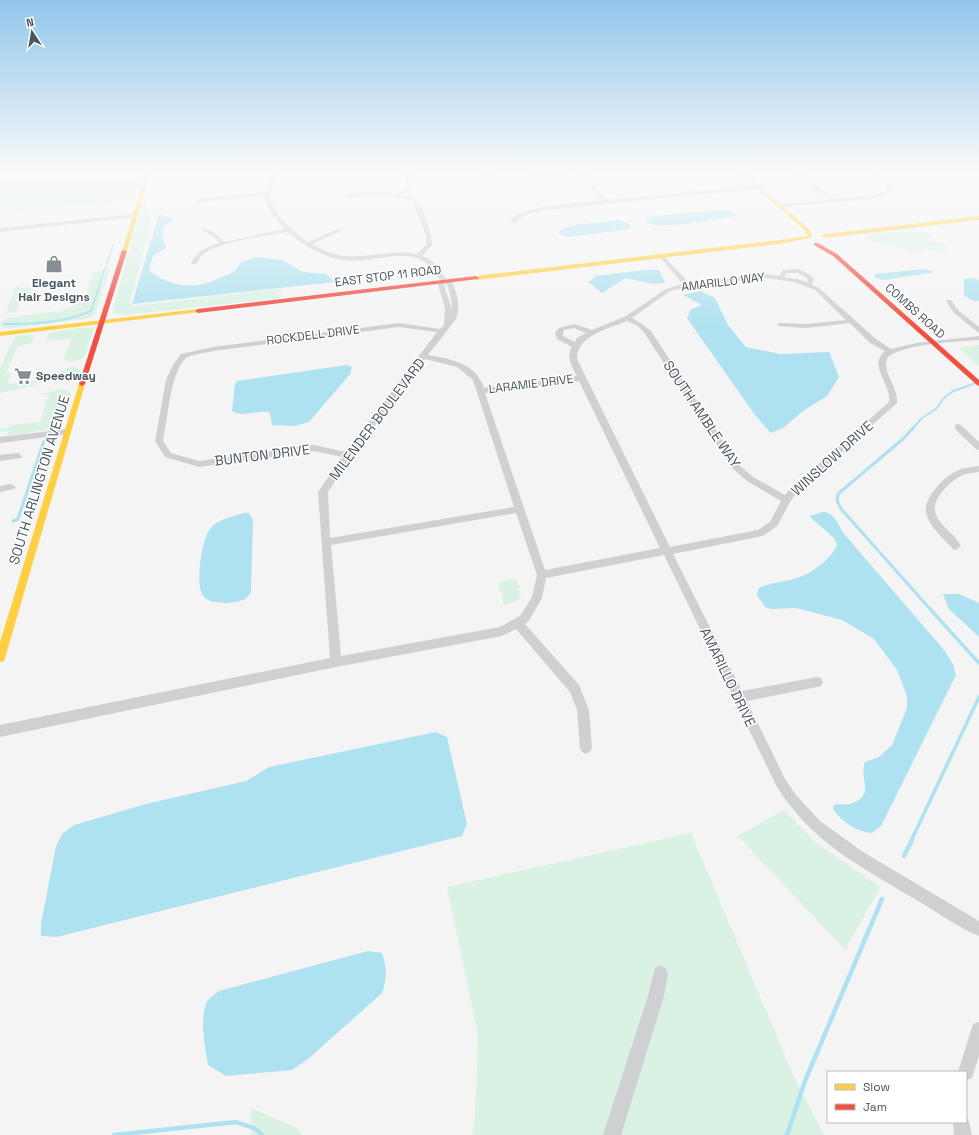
<svg xmlns="http://www.w3.org/2000/svg" width="979" height="1135" viewBox="0 0 979 1135" font-family="'Space Grotesk',sans-serif">
	<style>
		.green { fill: #d9f2e3 }
		.water { fill: #aee2f0 }
		.lines { fill: none; stroke-linecap: round; stroke-linejoin: round }
		.stream-far4 { stroke: #aee2f0; stroke-width: 1.5 }
		.stream-far3 { stroke: #aee2f0; stroke-width: 2 }
		.stream-far2 { stroke: #aee2f0; stroke-width: 3 }
		.stream-far1 { stroke: #aee2f0; stroke-width: 3.5 }
		.stream { stroke: #aee2f0; stroke-width: 4.5 }
		.street { fill: #ced0d2; fill-rule: evenodd }
		.slow { fill: #ffcf43; fill-rule: evenodd }
		.jam { fill: #f24e42; fill-rule: evenodd }
		.labels { text-anchor: middle; stroke-width: 3; stroke-linejoin: round; paint-order: stroke }
		.far-street-label { font-size: 12px; fill: #4a5661; stroke: #fff }
		.far-poi-label { font-size: 12px; font-weight: bold; fill: #4a5661; stroke: #fff }
		.street-label { font-size: 14px; fill: #4a5661; stroke: #fff }
	</style>
	<rect width="100%" height="100%" fill="#f4f4f4"/>
	<g class="green">
		<polygon points="0,173 142,173 134,199 0,211"/>
		<path d="M142 202H146C146 208 147 211 153 214L130 302 132 306 281 289V298L124 315 112 313Z"/>
		<path d="M887 232H926L931 235 927 240 943 243 949 250 943 253 925 249C921 252 909 253 904 250 902 249 901 247 899 246 887 240 873 250 865 234Z"/>
		<polygon points="105,268 110,269 95,314 90,318 9,329 0,326 1,322 7,318 56,311 58,313 84,300 81,298 86,295 93,273"/>
		<polygon points="19,285 21,285 21,288 42,285 28,291 34,291 21,300 16,312 6,313 15,287"/>
		<path d="M88 327 93 328V330L85 356C80 361 69 362 63 360L72 339 46 341 48 335 52 332Z"/>
		<path d="M32 334 34 337 32 343 18 346 6 373H12L7 384 57 378 59 377 57 376C61 368 68 368 77 367L81 371C74 379 65 382 54 383V380L36 382 34 386 0 393V368L15 336Z"/>
		<polygon points="979,345 979,366 959,348"/>
		<polygon points="60,389 68,390 71,394 62,421 55,428 7,436 9,431 0,432 0,429 8,428 12,425 40,422 49,395 42,394"/>
		<polygon points="516,579 520,587 518,588 521,599 509,604 503,604 502,592 499,591 500,582"/>
		<polygon points="784,810 816,843 880,887 845,950 738,836"/>
		<polygon points="691,833 794,1077 824,1135 472,1135 475,1121 478,1034 447,887"/>
		<polygon points="251,1108 295,1127 302,1135 251,1135"/>
	</g>
	<g class="water">
		<path d="M715 210 731 211 736 215 733 217C717 219 656 231 646 222V219L653 216Z"/>
		<path d="M159 214 175 219 163 228 164 244 167 247 153 256 149 270C165 284 187 289 207 283 212 282 217 279 222 277 231 273 237 272 240 263L256 257 282 260 303 272 326 274 335 282 132 304Z"/>
		<polygon points="620,220 631,225 630,229 568,237 558,234 560,230 574,225"/>
		<polygon points="923,269 935,272 884,280 878,279 874,276 875,274"/>
		<polygon points="643,270 659,270 665,283 652,284 626,278 602,293 588,282 596,276"/>
		<polygon points="972,278 979,280 979,301 971,300 964,295 964,279"/>
		<polygon points="700,291 715,298 728,325 746,347 780,354 829,352 839,377 827,396 803,411 783,428 771,433 755,415 687,318 691,309 702,305 683,295"/>
		<path d="M347 365 352 367 350 374 309 422 294 426 272 425 270 413C259 408 242 419 232 411L235 384 237 381Z"/>
		<path d="M823 512C835 512 839 527 845 535L944 650 953 664 956 675 881 826 872 833C857 832 841 821 833 809L834 805C839 804 844 805 850 804 877 796 858 778 865 762L879 757 892 745 907 708V696L897 670 874 639 842 620 796 608 771 609 765 607 757 595 758 590 760 587C788 578 800 583 824 562 830 556 834 552 837 545L834 538 811 518 810 516Z"/>
		<path d="M243 513H249L253 520 251 592C249 594 248 597 245 599 236 604 212 605 204 597 194 587 202 538 210 529 218 519 232 517 243 513Z"/>
		<polygon points="943,594 959,594 979,603 979,637 949,609"/>
		<polygon points="436,732 447,737 467,824 462,836 57,937 41,936 41,924 56,846 62,834 74,825 146,804 246,781 269,767"/>
		<path d="M368 951 382 953C387 968 387 978 382 993L308 1059 292 1070 226 1076 208 1065C205 1046 199 1021 207 1002 209 998 215 994 219 991Z"/>
	</g>
	<g class="lines">
		<g class="stream-far4">
			<polyline points="107,264 113,245"/>
			<polyline points="99,285 105,268"/>
		</g>
		<g class="stream-far3">
			<path d="M4 324C33 324 64 323 91 311L100 284"/>
			<polyline points="913,428 922,418 936,409 944,398 953,391 979,382"/>
		</g>
		<g class="stream-far2">
			<polyline points="914,427 904,438 838,494 837,501 842,510 931,610"/>
			<polyline points="13,521 18,519 44,441"/>
		</g>
		<g class="stream-far1">
			<polyline points="930,609 979,663"/>
			<polyline points="911,841 979,697"/>
		</g>
		<g class="stream">
			<polyline points="904,856 912,840"/>
			<polyline points="114,1135 236,1122 256,1129 262,1135"/>
			<polyline points="787,1135 805,1081 882,899"/>
		</g>
		<g class="street">
			<path d="M272 173H277C274 181 269 192 271 200 274 215 297 234 308 242L337 229H341V231L312 244C322 250 333 255 345 256 369 258 393 249 417 254L426 245V236L414 205 410 200 388 196 347 197 344 195 347 193 388 192 397 194 407 185 404 173H409L413 185 402 195C406 196 411 196 414 198 423 204 432 235 432 245L422 256C435 260 440 269 446 280H451C457 292 461 306 456 319L428 355C451 359 476 363 484 388L577 376C572 367 566 357 572 347L557 339 555 333 559 328 574 324 592 330 626 316 666 289 683 284 659 256 662 254 689 283 766 274 779 276 783 270 799 269 813 277 814 281 811 284 819 288 876 339 891 349 917 343 979 336V340C956 342 906 343 888 357 880 371 899 387 897 403L797 492 790 502 777 526 763 536 673 554 742 691 817 677 821 678 823 682 821 686 817 687 747 701 785 779 796 795 820 821 863 852 979 921V936C958 927 938 913 918 901 862 867 813 844 777 787L664 555 546 578 542 598 528 622 525 624 579 685 589 710 592 748 590 752 586 754 582 752 580 748 577 710 570 692 516 629 502 636 336 667 0 737V725L330 658 318 492 342 457 314 451 199 467 165 457 155 441 166 380 173 365 181 354 213 347 399 323 440 329 444 325 445 308 437 282 440 280C418 238 379 265 342 260 322 256 304 246 288 232 266 236 218 241 201 256 199 258 198 262 196 264H192L191 263C197 251 207 247 219 243L215 238 203 231V229C211 228 219 236 224 242L285 229C277 220 266 209 265 196L200 202 197 200 200 198 266 192ZM787 273H798L807 278 808 281 806 282 797 279 784 277ZM766 278 794 282 815 290 846 320 806 324 780 323 778 324V326L806 328 850 323 870 343 885 351C867 365 892 385 889 402L791 488 785 495 753 477 738 464 651 331 642 324 632 318 670 291 687 287ZM446 283C450 291 452 301 452 310L444 284ZM627 321 638 326 645 334 732 468 747 481 781 501 770 522 758 530 670 547 577 359C577 335 608 329 627 321ZM399 327 437 332 346 452 314 445 199 461 171 453 163 441C167 422 171 370 186 358 192 354 206 353 213 351ZM574 328 586 333 577 338 575 342 563 336V333L564 330ZM425 359 457 367 473 380 514 507 330 538 328 492 348 461ZM579 381 660 548 545 570 485 393ZM516 513 537 575 532 597 520 616 500 627 341 656 331 545Z"/>
			<path d="M478 173C485 172 492 176 500 177 525 179 551 169 576 173L511 181 488 178Z"/>
			<path d="M580 173H584L607 200 757 185 760 187 757 189 547 210 525 215 515 223H511C512 205 586 202 602 201Z"/>
			<path d="M795 173H800L835 199 873 195 886 191 887 188 884 182 871 173C881 173 888 180 893 188L890 193 874 199 778 207V205L780 204 829 200Z"/>
			<polygon points="135,214 138,216 137,217 0,232 0,228"/>
			<polygon points="947,300 951,300 959,311 979,327 979,333 954,313 946,301"/>
			<polygon points="958,424 961,425 979,442 979,450 976,449 955,429 955,425"/>
			<polygon points="67,429 71,432 70,434 0,443 0,437"/>
			<polygon points="18,453 22,456 21,458 0,461 0,455"/>
			<path d="M979 466V472C973 473 966 473 961 476 949 482 930 500 936 515 941 527 955 534 961 546L956 550 953 549C943 538 928 526 926 511 924 498 944 477 955 472 962 468 971 467 979 466Z"/>
			<polygon points="11,484 16,487 14,489 0,492 0,486"/>
			<polygon points="660,965 665,968 668,973 664,996 621,1135 603,1135 648,996 655,968"/>
			<polygon points="979,1022 979,1056 972,1078 966,1080 966,1072 958,1072 973,1024"/>
			<polygon points="966,1116 969,1122 972,1135 954,1135 953,1122 966,1122"/>
		</g>
		<g class="slow">
			<polygon points="146,173 150,173 127,251 122,252"/>
			<polygon points="740,173 744,173 808,228 812,235 810,238 779,244 476,280 473,278 476,276 779,240 807,236 804,230"/>
			<polygon points="979,216 979,220 825,238 822,236 825,234"/>
			<polygon points="198,309 200,310 200,312 0,336 0,332"/>
			<polygon points="82,382 85,384 5,658 4,661 0,662 0,642 79,384"/>
		</g>
		<g class="jam">
			<polygon points="814,243 818,243 837,254 979,380 979,386 977,385 833,256 814,245"/>
			<polygon points="122,250 127,251 85,384 82,386 80,385 79,384"/>
			<polygon points="476,276 479,278 478,279 198,313 195,311 198,309"/>
		</g>
	</g>
	<linearGradient id="sky" x2="0" y2="1"><stop stop-color="#91c6eb"/><stop offset="0.52" stop-color="#fafafa"/><stop offset="1" stop-color="#fafafa" stop-opacity="0"/></linearGradient>
	<rect width="979" height="331" fill="url(#sky)"/>
	<defs>
		<g id="shop-bare" transform="scale(1.38)"><path d="M-5-2.5h2.3a2.7 3.5 0 0 1 5.4 0H5L5.5 6h-11ZM-1.5-2.5h3a1.5 2.3 0 0 0-3 0Z" fill="#868d94" stroke="#fff" stroke-width="2.5" paint-order="stroke"/></g>
		<g id="supermarket-bare" transform="scale(1.38)"><path d="M-6-5.5h2.5l.6 2H6L4.5 2H-2.5L-4.4-4H-6ZM-1.5 3.2a1.3 1.3 0 1 0 .1 0ZM3 3.2a1.3 1.3 0 1 0 .1 0Z" fill="#868d94" stroke="#fff" stroke-width="2.5" paint-order="stroke"/></g>
	</defs>
	<g fill-rule="evenodd">
		<use href="#shop-bare" x="54" y="264"/>
		<use href="#supermarket-bare" x="23" y="376"/>
	</g>
	<g class="labels">
		<g class="far-street-label">
			<text transform="translate(388 276) rotate(-7)" y="4">EAST STOP 11 ROAD</text>
			<text transform="translate(723 282) rotate(-7)" y="4">AMARILLO WAY</text>
			<text transform="translate(915 311) rotate(42)" y="4">COMBS ROAD</text>
			<text transform="translate(313 335) rotate(-7)" y="4">ROCKDELL DRIVE</text>
			<text transform="translate(531 384) rotate(-7)" y="4">LARAMIE DRIVE</text>
		</g>
		<g class="far-poi-label">
			<text x="54" y="287">Elegant<tspan x="54" dy="14">Hair Designs</tspan></text>
			<text x="36" y="380" text-anchor="start">Speedway</text>
		</g>
		<g class="street-label">
			<text transform="translate(702 414) rotate(56)" y="5">SOUTH AMBLE WAY</text>
			<text transform="translate(377 419) rotate(-53)" y="5">MILENDER BOULEVARD</text>
			<text transform="translate(262 455) rotate(-7)" y="5">BUNTON DRIVE</text>
			<text transform="translate(832 458) rotate(-42)" y="5">WINSLOW DRIVE</text>
			<text transform="translate(39 480) rotate(-73)" y="5">SOUTH ARLINGTON AVENUE</text>
			<text transform="translate(728 677) rotate(64)" y="5">AMARILLO DRIVE</text>
		</g>
	</g>
	<rect x="827" y="1071" width="140" height="52" fill="#ffffff" stroke="#b7bbc0"/>
	<rect x="835" y="1084" width="20" height="6" fill="#ffcf43" stroke="#b7bbc0"/>
	<text x="863" y="1091" font-size="12" fill="#4a5661">Slow</text>
	<rect x="835" y="1104" width="20" height="6" fill="#f24e42" stroke="#b7bbc0"/>
	<text x="863" y="1111" font-size="12" fill="#4a5661">Jam</text>
	<g transform="translate(32 32) rotate(348)" stroke="#ffffff" stroke-width="3" paint-order="stroke">
	<path d="M0-3L7 15L0 10L-7 15Z" fill="#4a5661"/>
	<text y="-6" font-size="11" font-weight="bold" text-anchor="middle" fill="#4a5661">N</text>
	</g>
</svg>
